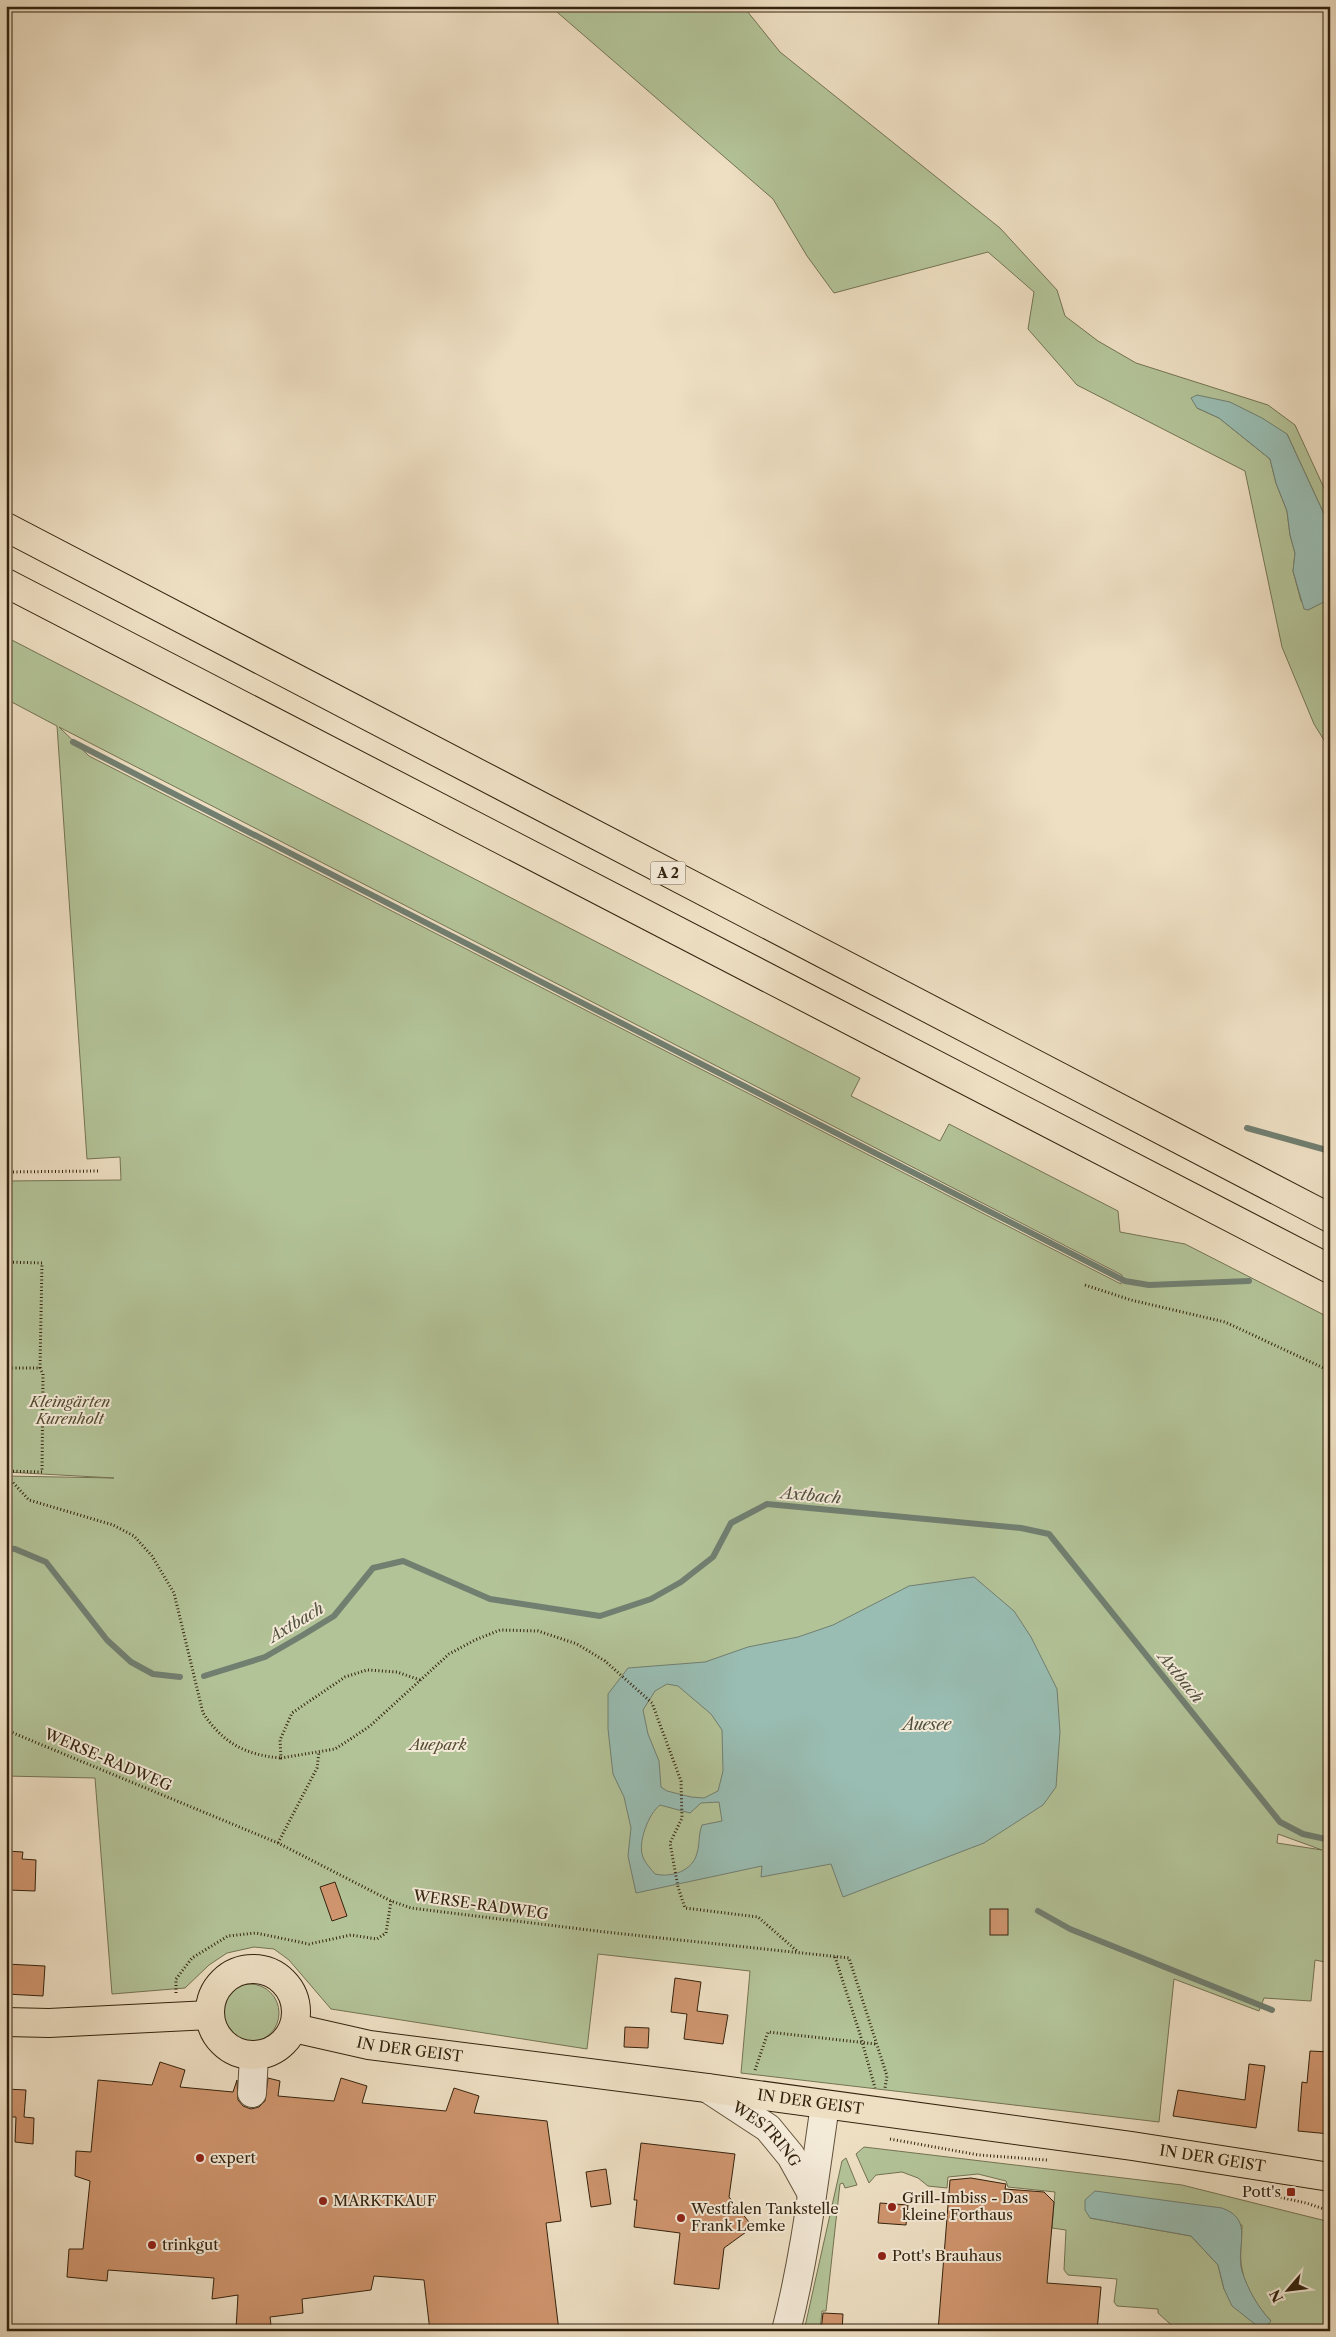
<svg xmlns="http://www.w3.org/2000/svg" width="1336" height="2337" viewBox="0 0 1336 2337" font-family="'Libre Caslon Text',serif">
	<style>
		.green { fill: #b3c398; stroke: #747353; fill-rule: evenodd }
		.water { fill: #99bdb3; stroke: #717f71; fill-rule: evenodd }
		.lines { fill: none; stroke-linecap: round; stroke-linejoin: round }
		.stream { stroke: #717f71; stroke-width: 6 }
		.building { fill: #cf956e; stroke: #34230e }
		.minor-casing { stroke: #62523b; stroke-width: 30 }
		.major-casing { stroke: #34230e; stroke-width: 30 }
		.highway-casing { stroke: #34230e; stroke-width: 30 }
		.path { stroke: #34230e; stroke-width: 3; stroke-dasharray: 1 2.5; stroke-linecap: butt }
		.minor { stroke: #f4ead8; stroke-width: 28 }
		.major { stroke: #eedfc3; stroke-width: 28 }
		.highway { stroke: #eedfc3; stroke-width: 28 }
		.poi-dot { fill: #8f2418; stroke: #f4ead8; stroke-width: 2 }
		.labels { text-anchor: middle; stroke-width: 4; stroke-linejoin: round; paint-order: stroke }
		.shield { fill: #f4ead8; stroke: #6e5f4b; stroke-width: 1 }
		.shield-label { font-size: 14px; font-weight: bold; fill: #34230e }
		.park-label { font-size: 15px; font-style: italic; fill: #544b30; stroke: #f4ead8 }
		.street-label { font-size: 15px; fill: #34230e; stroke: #f4ead8 }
		.poi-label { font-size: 15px; fill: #34230e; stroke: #f4ead8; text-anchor: start }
		.water-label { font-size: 16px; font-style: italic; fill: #525140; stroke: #f4ead8 }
	</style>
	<rect width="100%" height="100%" fill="#eedfc3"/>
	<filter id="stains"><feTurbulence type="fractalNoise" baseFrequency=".004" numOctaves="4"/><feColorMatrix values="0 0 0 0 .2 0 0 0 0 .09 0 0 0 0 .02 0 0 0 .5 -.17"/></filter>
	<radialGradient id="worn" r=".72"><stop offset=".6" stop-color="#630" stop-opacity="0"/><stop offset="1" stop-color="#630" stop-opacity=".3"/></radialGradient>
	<g class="green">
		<polygon points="550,6 743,6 780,52 1000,228 1057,290 1065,316 1098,341 1136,363 1268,405 1295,425 1330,501 1330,527 1287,434 1197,408 1219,418 1270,459 1276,483 1287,511 1290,535 1295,553 1293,571 1301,601 1308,610 1330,598 1330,750 1314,724 1282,647 1245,471 1077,385 1028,329 1034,292 988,252 834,293 807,256 773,199"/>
		<path d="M6 637 860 1078 851 1096 940 1141 949 1124 1118 1211 1120 1232 1185 1244 1330 1318V1963L1315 1960 1311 2001 1264 1998 1259 2011 1174 1979 1159 2122 741 2073 750 1971 598 1954 587 2049 331 2009 289 1960 274 1949 254 1947 227 1953 209 1965 185 1988 112 1994 95 1778 6 1776V1476L114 1478 6 1472V1181L121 1180 120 1157 87 1159 57 726 6 699ZM59 727 1122 1275 1121 1284 89 756ZM1278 1834 1322 1850 1277 1843Z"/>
		<circle cx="250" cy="2013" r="29"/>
		<path d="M864 2147 1182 2185 1330 2222V2331H1178L1158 2313V2309L1117 2306 1114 2302 1117 2279 1068 2275 1064 2270 1066 2230 1052 2228 1055 2192 1008 2187 1006 2181 978 2174 948 2177 947 2188 928 2186 918 2178 902 2172 876 2175 869 2183 856 2154ZM1090 2218 1242 2225C1242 2239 1239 2255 1242 2269 1245 2288 1258 2308 1271 2321L1224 2289 1218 2265 1191 2236Z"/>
		<polygon points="846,2158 857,2185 845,2188 843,2183 840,2184 826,2311 822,2311 820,2331 804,2331 842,2161"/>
	</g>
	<g class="water">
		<polygon points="1197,395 1230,402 1262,418 1287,434 1330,527 1330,598 1328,600 1308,610 1304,609 1293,571 1295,553 1290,535 1287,511 1276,483 1270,459 1219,418 1197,408 1191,398"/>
		<path d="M974 1577 1014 1611 1031 1637 1057 1689 1060 1732 1056 1787 1043 1805 984 1843 843 1897 831 1864 761 1877 762 1866 636 1893 628 1856 631 1828 624 1797 613 1774 608 1729V1694L628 1668 705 1662 748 1647 798 1637 833 1625 909 1586ZM667 1684 678 1686 711 1714 722 1730 723 1771 718 1791 704 1798 691 1797 667 1791 661 1787 659 1761 648 1734 643 1710 655 1691ZM719 1802 722 1821 702 1825C698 1836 700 1843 697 1853 693 1871 671 1878 655 1874 651 1869 645 1863 643 1857 637 1843 649 1813 660 1805L690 1813 701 1803Z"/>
		<path d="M1095 2191 1222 2208C1255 2220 1235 2246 1242 2271 1248 2290 1258 2307 1271 2321L1265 2328 1256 2325 1232 2306 1224 2289 1218 2265 1191 2236 1090 2218 1085 2210V2200Z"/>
	</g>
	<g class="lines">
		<g class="stream">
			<polyline points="73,742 1125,1281 1149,1285 1249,1281"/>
			<polyline points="1247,1128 1330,1151"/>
			<polyline points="6,1548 15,1549 46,1562 107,1640 131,1662 153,1674 180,1677"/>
			<polyline points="204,1676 265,1657 303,1635 334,1616 373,1568 403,1561 490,1599 600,1616 651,1599 681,1582 713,1557 731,1523 767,1504 1021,1528 1049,1534 1280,1822 1303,1834 1330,1840"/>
			<polyline points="1038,1911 1070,1929 1272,2010"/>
		</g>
	</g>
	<g class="building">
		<polygon points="6,1851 23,1852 22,1859 36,1860 35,1891 8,1890"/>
		<polygon points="335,1882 347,1916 332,1921 320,1887"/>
		<rect x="990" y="1909" width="18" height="26"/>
		<polygon points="6,1964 45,1966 43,1996 6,1994"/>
		<polygon points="675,1978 701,1982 697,2011 728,2015 723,2044 684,2039 687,2014 671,2012"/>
		<polygon points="625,2027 649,2028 648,2048 624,2047"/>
		<polygon points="1310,2051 1330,2052 1330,2134 1298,2131 1302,2082 1307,2083"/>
		<polygon points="160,2062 185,2070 180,2087 233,2092 237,2080 238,2100 243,2106 251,2109 259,2107 265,2101 268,2078 280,2081 278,2096 334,2101 341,2078 367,2086 362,2103 446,2111 454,2088 479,2096 474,2113 547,2121 561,2221 546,2223 559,2331 430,2331 424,2280 374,2276 371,2290 302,2299 303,2313 270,2317 271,2325 236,2329 238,2295 212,2299 214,2278 108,2270 107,2281 67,2277 69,2249 83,2249 90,2181 75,2176 76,2151 91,2152 98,2080 152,2085"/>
		<polygon points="1249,2064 1265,2066 1256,2128 1173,2116 1178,2090 1245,2100"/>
		<polygon points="6,2089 26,2090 24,2117 34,2118 33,2144 15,2142 16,2117 6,2117"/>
		<polygon points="641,2143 735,2154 729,2197 753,2227 724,2248 719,2289 674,2284 680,2233 634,2227 637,2200 634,2200"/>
		<polygon points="606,2169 611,2204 591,2207 586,2172"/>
		<polygon points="971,2178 1006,2184 1005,2189 1044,2192 1054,2202 1047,2283 1101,2287 1097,2331 938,2331 950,2180"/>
		<polygon points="880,2203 908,2205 906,2225 878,2223"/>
		<polygon points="823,2313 843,2314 842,2331 821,2331"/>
	</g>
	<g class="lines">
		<g class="minor-casing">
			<g id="minor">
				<path id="s1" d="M707 2088 768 2128 791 2156 812 2194"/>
				<polyline points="252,2093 254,2056"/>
				<path d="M786 2331C805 2257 814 2180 825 2105"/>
			</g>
		</g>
		<g class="major-casing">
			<g id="major">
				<circle cx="253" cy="2012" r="43"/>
				<polyline points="6,2022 49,2023 210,2015"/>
				<path id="s2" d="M294 2028 369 2045 707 2088 1132 2146 1330 2177"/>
			</g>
		</g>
		<g class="highway-casing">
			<g id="highway">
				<polyline points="6,527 1330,1218"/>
				<polyline points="6,583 1330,1269"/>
			</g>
		</g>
		<g class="path">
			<polyline points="6,1172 99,1171"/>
			<polyline points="6,1262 42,1263 40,1368 6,1368"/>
			<polyline points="1085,1285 1131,1300 1225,1322 1330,1371"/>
			<polyline points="6,1471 42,1472 43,1374 40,1368"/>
			<path d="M6 1475 29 1500 113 1525 134 1536 152 1556 174 1593 203 1713C223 1743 245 1755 281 1758"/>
			<polyline points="420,1680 397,1672 367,1670 345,1677 292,1713 280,1740 281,1758 335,1749 346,1742 370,1726 449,1654 475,1640 500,1630 538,1631 577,1644 605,1661 652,1703 681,1781 682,1818 670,1843 678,1887 685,1908 758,1917 797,1951"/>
			<polyline points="6,1730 278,1843 391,1901 411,1908 605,1932 849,1958 887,2076 885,2088"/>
			<polyline points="278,1843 317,1768 319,1752"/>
			<polyline points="835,1957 860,2034 875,2088"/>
			<polyline points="176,1993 176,1979 192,1958 228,1936 256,1933 309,1944 351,1935 377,1939 386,1933 391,1901"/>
			<polyline points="755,2070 768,2032 876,2044"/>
			<polyline points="890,2139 979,2155 1047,2160"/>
			<polyline points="1243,2189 1306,2203 1330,2211"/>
			<polyline points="6,2310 12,2331"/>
		</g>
		<use href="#minor" class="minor"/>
		<use href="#major" class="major"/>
		<use href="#highway" class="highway"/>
	</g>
	<g class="poi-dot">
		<circle cx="200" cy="2158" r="5"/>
		<rect x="1286" y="2187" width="10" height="10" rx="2.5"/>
		<circle cx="323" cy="2201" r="5"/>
		<circle cx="892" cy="2207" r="5"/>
		<circle cx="681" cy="2218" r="5"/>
		<circle cx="152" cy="2245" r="5"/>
		<circle cx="882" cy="2256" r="5"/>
	</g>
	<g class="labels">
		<rect class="shield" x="650.5" y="861.5" width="35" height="23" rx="4"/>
		<g class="shield-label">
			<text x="668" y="878">A 2</text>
		</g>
		<g class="park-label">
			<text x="70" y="1407">Kleingärten<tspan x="70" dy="17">Kurenholt</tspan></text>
			<text x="438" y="1750">Auepark</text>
		</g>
		<g class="street-label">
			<text transform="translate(108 1760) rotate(23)" y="5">WERSE-RADWEG</text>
			<text transform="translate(481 1905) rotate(8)" y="5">WERSE-RADWEG</text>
			<text dy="5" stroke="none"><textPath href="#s2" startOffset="118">IN DER GEIST</textPath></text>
			<text dy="5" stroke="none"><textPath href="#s2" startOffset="522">IN DER GEIST</textPath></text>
			<text dy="5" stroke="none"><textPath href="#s1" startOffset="76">WESTRING</textPath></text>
			<text dy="5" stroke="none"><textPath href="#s2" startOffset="928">IN DER GEIST</textPath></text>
		</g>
		<g class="poi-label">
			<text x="210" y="2163">expert</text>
			<text x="1281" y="2197" text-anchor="end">Pott's</text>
			<text x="902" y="2203">Grill-Imbiss - Das<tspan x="902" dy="17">kleine Forthaus</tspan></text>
			<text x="333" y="2206">MARKTKAUF</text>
			<text x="691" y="2214">Westfalen Tankstelle<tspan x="691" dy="17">Frank Lemke</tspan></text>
			<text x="162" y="2250">trinkgut</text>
			<text x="892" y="2261">Pott's Brauhaus</text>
		</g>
		<g class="water-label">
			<text transform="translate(811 1495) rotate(5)" y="6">Axtbach</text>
			<text transform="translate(296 1622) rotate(-31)" y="6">Axtbach</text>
			<text transform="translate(1181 1677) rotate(51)" y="6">Axtbach</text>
			<text x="927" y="1730">Auesee</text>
		</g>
	</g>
	<rect width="1336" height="2337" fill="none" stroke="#eedfc3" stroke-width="25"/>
	<rect x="8" y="8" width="1321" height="2322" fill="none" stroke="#34230e" stroke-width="2.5"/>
	<rect x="12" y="12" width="1311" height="2312" fill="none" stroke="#34230e"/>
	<g transform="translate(1288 2290) rotate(242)" stroke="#f4ead8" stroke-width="4" paint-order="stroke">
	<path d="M0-4L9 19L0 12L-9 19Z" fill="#34230e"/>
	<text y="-8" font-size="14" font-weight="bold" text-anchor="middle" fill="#34230e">N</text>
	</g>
	<rect width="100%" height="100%" filter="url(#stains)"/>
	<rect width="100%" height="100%" fill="url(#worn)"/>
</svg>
